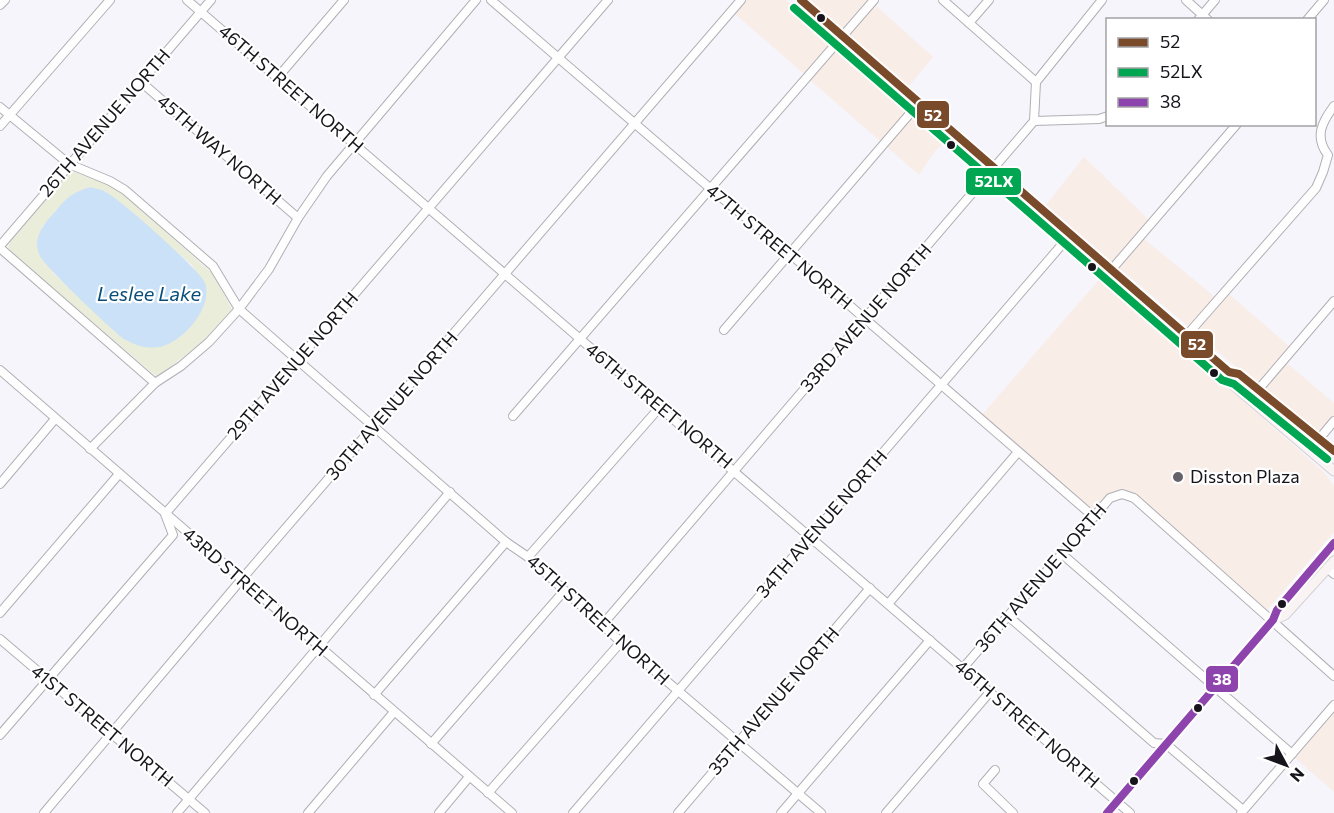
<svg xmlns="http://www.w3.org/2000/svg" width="1334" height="813" viewBox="0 0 1334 813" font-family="Commissioner,sans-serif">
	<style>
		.commercial { fill: #f9ede8 }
		.green { fill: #eaedd9; fill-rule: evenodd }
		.water { fill: #cae1f7 }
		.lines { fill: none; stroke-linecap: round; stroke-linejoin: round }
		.minor-casing { stroke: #b0afb4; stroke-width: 10 }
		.major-casing { stroke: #d2d1d4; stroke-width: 11 }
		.minor { stroke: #fefefe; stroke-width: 8 }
		.major { stroke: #f9f3f4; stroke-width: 9 }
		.bus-1-casing { stroke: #fff; stroke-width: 12 }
		.bus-2-casing { stroke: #fff; stroke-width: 12 }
		.bus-3-casing { stroke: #fff; stroke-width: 12 }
		.bus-1 { stroke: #7a4b2a; stroke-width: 8 }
		.bus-2 { stroke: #00a651; stroke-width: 8 }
		.bus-3 { stroke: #8e44ad; stroke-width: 8 }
		.bus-dot { fill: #17151b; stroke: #fff; stroke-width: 2 }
		.poi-dot { fill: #656369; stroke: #fff; stroke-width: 2 }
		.labels { text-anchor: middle; stroke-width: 4.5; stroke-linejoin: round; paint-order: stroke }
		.street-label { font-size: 18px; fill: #17151b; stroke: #fff }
		.poi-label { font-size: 18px; fill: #17151b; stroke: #fff; text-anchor: start }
		.water-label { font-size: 20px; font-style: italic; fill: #094e79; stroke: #fff }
		.line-badge { stroke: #fff; stroke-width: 2 }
		.badge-label { font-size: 16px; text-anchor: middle; font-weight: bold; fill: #fff }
	</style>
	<rect width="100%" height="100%" fill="#f6f5fb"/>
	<g class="commercial">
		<polygon points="746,0 786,0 833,41 804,74 735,14"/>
		<polygon points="808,0 869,0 842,30"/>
		<polygon points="875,5 933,57 908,87 848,35"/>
		<polygon points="839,46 910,107 880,141 810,80"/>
		<polygon points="916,112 948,140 935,151 919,175 886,146"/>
		<polygon points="1084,157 1149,220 1112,262 1046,205"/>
		<polygon points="1143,238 1215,297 1189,327 1118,267"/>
		<polygon points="1102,276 1325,473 1334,486 1334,532 1267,610 1136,495 1119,490 1091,510 981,416"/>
		<polygon points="1228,293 1290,347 1257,385 1195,332"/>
		<polygon points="1287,363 1334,403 1334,415 1319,434 1264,390"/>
		<polygon points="1334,712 1334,792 1294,757"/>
	</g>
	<path class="green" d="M71 171 114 187 124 195 212 273 232 309 201 343 157 377 12 253 8 247 10 242ZM105 191 192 265 206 292 204 304 198 316 180 336 137 345 123 338 53 273 42 227 66 200Z"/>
	<path class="water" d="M91 187C95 189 101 189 104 191 118 197 201 271 205 283 213 307 185 339 163 346 150 350 136 346 124 339 113 331 44 266 40 256 38 253 37 246 37 243 38 231 47 220 55 212 66 198 74 191 91 187Z"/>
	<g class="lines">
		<g class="minor-casing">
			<g id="minor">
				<polyline points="187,0 1130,813"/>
				<polyline points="491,0 711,189 789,253 1094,517"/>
				<polyline points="943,0 1036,82"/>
				<polyline points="1186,0 1208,20"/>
				<polyline points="0,5 5,0"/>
				<polyline points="1198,20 1215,0"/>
				<polyline points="1307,20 1324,0"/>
				<polyline points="969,23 989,0"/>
				<polyline points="278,77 344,0"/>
				<polyline points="141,82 298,218"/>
				<polyline points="0,107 69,164 110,181 125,190 213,266 239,309 506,542 528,557 621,642 821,813"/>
				<polyline points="1034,121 1099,119 1108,116"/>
				<polyline points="0,126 110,0"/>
				<polyline points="0,246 211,0"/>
				<polyline points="0,248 155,383"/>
				<polyline points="1112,269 1237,124"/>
				<polyline points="724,330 919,103"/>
				<path d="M1187 335 1316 188 1323 172 1328 155C1314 137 1322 122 1334 106"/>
				<polyline points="0,370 512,813"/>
				<polyline points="1258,390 1334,301"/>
				<polyline points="513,416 874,0"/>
				<polyline points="90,449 155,383 181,366 209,342 239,309 269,269 298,218 327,176 476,0"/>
				<polyline points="1310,450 1334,421"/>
				<polyline points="0,484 55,419"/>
				<polyline points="1062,554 1292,754"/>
				<polyline points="528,557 660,407"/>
				<polyline points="1327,568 1334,574"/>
				<polyline points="888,604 1018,452"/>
				<polyline points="0,613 119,474"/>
				<polyline points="1008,616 1154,743 1166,744 1243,810"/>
				<polyline points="603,624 1034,121 1036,82 1102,0"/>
				<polyline points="0,639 205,813"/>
				<polyline points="963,668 1110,498 1122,494 1134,498 1334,676"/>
				<polyline points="374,695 506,542"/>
				<polyline points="0,735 173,535 165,514 608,0"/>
				<polyline points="431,744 564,591"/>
				<polyline points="995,770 983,784 1013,813"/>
				<polyline points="488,793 621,642"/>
				<polyline points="44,813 241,580 741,0"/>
				<polyline points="177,813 450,492"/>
				<polyline points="308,813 394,712"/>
				<polyline points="439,813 469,777"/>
				<polyline points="573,813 1071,234"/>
				<polyline points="678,813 870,588"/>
				<polyline points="781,813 930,640"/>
				<polyline points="886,813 990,692"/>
				<polyline points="1241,813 1334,705"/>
			</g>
		</g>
		<g class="major-casing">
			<g id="major">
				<polyline points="801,0 1248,389 1258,390"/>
				<polyline points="1229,372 1231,383 1334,471"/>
				<polyline points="1254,387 1334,451"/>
				<polyline points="1273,620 1285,615 1334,561"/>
				<polyline points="1107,813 1273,620 1277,610 1334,543"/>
			</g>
		</g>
		<use href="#minor" class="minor"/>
		<use href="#major" class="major"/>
		<g class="bus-1-casing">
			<polyline id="bus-1" points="801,0 1229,372 1239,374 1334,451"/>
		</g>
		<g class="bus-2-casing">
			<polyline id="bus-2" points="794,8 1222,380 1234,384 1327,459"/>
		</g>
		<g class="bus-3-casing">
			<polyline id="bus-3" points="1107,813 1273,620 1277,610 1334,543"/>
		</g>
		<use href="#bus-1" class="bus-1"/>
		<use href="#bus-2" class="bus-2"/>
		<use href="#bus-3" class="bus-3"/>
	</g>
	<g class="bus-dot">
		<circle cx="821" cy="18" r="5"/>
		<circle cx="951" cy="145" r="5"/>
		<circle cx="1092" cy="267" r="5"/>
		<circle cx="1214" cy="373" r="5"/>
		<circle cx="1282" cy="604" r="5"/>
		<circle cx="1198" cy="708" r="5"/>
		<circle cx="1134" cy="781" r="5"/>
	</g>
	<circle class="poi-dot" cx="1178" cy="477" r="6"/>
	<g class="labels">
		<g class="street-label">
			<text transform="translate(291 89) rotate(41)" y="6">46TH STREET NORTH</text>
			<text transform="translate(105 123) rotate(-49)" y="6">26TH AVENUE NORTH</text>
			<text transform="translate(219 150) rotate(41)" y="6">45TH WAY NORTH</text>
			<text transform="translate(779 247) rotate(40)" y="6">47TH STREET NORTH</text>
			<text transform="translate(866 318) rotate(-49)" y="6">33RD AVENUE NORTH</text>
			<text transform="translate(293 366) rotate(-49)" y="6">29TH AVENUE NORTH</text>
			<text transform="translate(392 406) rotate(-49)" y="6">30TH AVENUE NORTH</text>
			<text transform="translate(659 406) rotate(40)" y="6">46TH STREET NORTH</text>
			<text transform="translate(822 524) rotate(-49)" y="6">34TH AVENUE NORTH</text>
			<text transform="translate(1041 578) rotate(-49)" y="6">36TH AVENUE NORTH</text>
			<text transform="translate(255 592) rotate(41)" y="6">43RD STREET NORTH</text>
			<text transform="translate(598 620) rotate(42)" y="6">45TH STREET NORTH</text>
			<text transform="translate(774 701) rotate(-49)" y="6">35TH AVENUE NORTH</text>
			<text transform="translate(1027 724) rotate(41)" y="6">46TH STREET NORTH</text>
			<text transform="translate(102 726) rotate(40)" y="6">41ST STREET NORTH</text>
		</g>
		<g class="poi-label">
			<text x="1190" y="483">Disston Plaza</text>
		</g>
		<g class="water-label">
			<text x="149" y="301">Leslee Lake</text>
		</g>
	</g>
	<g class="line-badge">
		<rect x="916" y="100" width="34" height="29" rx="6" fill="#7a4b2a"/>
		<rect x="965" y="167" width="57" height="29" rx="6" fill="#00a651"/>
		<rect x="1180" y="330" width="34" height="29" rx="6" fill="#7a4b2a"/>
		<rect x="1205" y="665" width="34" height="28" rx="6" fill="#8e44ad"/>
	</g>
	<g class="badge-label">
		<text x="933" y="121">52</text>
		<text x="994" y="187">52LX</text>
		<text x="1197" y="350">52</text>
		<text x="1222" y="685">38</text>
	</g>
	<rect x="1106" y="18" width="210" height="108" fill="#ffffff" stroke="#a2a1a4" stroke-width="1.5"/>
	<rect x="1118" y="38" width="30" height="9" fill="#7a4b2a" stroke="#a2a1a4" stroke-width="1.5"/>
	<text x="1160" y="48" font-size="18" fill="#17151b">52</text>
	<rect x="1118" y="68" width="30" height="9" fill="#00a651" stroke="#a2a1a4" stroke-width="1.5"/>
	<text x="1160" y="78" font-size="18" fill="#17151b">52LX</text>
	<rect x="1118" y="98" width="30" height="9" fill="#8e44ad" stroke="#a2a1a4" stroke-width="1.5"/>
	<text x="1160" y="108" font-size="18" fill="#17151b">38</text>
	<g transform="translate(1286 765) rotate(131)" stroke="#ffffff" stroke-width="4.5" paint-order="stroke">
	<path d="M0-4.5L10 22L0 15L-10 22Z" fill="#17151b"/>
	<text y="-9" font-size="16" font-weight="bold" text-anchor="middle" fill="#17151b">N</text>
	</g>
</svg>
